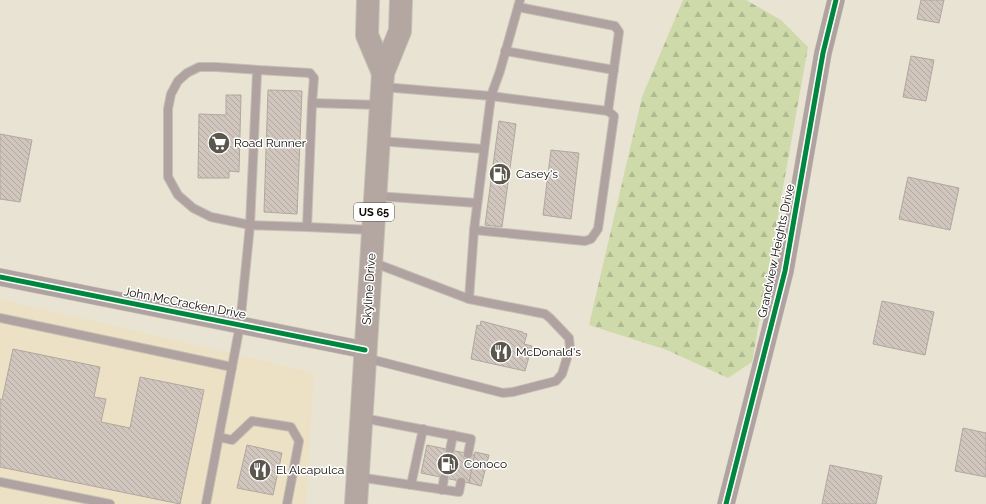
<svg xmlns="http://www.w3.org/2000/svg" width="986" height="504" viewBox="0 0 986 504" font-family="Raleway,sans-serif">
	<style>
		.built { fill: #ece1c5 }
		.forest { fill: url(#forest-firs) }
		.building { fill: url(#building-back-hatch); stroke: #b0a79f }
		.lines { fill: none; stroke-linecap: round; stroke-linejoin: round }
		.lane-casing { stroke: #c4c0b3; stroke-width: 10 }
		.street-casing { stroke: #c4c0b3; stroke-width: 18 }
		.highway-casing { stroke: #c4c0b3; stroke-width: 24 }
		.lane { stroke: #b0a2a1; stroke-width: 8 }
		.street { stroke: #b0a2a1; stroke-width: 17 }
		.highway { stroke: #b4a7a1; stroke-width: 22 }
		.cycleway-casing { stroke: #fff; stroke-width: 8 }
		.cycleway { stroke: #00873e; stroke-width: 5 }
		.labels { text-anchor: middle; stroke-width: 3; stroke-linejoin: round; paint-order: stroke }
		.shield { fill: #fff; stroke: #57544f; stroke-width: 1 }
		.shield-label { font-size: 11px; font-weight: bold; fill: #0f0b03 }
		.poi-label { font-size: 12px; fill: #0f0b03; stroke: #fff; text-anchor: start }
		.street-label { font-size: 12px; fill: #0f0b03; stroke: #fff }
	</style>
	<defs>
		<pattern id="forest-firs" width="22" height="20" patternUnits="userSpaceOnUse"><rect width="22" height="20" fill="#cedaa9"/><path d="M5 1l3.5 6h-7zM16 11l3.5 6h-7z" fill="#b0ba90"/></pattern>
		<pattern id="building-back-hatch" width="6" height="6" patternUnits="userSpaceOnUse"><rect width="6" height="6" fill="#d0c6be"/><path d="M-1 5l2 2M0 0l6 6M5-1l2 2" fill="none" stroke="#b1a9a2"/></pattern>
	</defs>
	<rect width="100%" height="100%" fill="#e9e3d3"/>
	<polygon class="built" points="0,299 314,373 306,504 0,504"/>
	<polygon class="forest" points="683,0 746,0 781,20 808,47 752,362 728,378 667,350 589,325 642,97"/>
	<g class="building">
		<polygon points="921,0 944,0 939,23 917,19"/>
		<polygon points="911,56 934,60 926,101 903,97"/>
		<polygon points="268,90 302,91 297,214 264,212"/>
		<polygon points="226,95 241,95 239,172 229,171 229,178 198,178 199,114 226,115"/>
		<polygon points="499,121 516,124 502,227 485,225"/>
		<polygon points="0,134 32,140 20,202 0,199"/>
		<polygon points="551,150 579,153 571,219 543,215"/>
		<polygon points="908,177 959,188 950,230 899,219"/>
		<polygon points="882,301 934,312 925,355 873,344"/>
		<polygon points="481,321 523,332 523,333 527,334 524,344 532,346 525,371 471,359 477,325 480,326"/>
		<polygon points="13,349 100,367 94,397 106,399 101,422 130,428 140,377 204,390 180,504 0,467 0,399 2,400"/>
		<polygon points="963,428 986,433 986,477 955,471"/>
		<polygon points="247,445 282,453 273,495 237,488"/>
		<polygon points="427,445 475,455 469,483 421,473"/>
		<polygon points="475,452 489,455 481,486 469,483"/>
		<polygon points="830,465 882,476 876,504 822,504"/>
	</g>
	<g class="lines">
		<g class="lane-casing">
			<g id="lane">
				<polyline points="518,7 615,26 619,32 608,111"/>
				<polyline points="505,51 614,70"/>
				<polyline points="259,70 216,67 199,67 187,73 178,81 171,94 168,109 168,177 178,195 193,208 211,217 250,225 257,73 259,70 310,73 314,78 312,103"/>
				<polyline points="383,87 491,96 608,111 614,116 598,229 591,239 585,241 474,230"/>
				<polyline points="379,141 484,149"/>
				<polyline points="376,196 477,203"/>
				<polyline points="372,230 307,227 312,103 380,105"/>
				<polyline points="469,299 474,230 491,96 500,71 520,0"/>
				<polyline points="0,318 232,367"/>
				<polyline points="366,358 503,393 513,392 556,381 562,374 570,348 569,338 550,318 545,314 469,299 372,262"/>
				<polyline points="363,418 471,439 468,454"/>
				<polyline points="219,437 232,440 252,421 291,427 299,441 287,504"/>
				<polyline points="450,450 453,435"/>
				<polyline points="358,477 459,492 461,482"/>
				<polyline points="0,482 110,504"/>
				<polyline points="411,485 423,429"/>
				<polyline points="442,490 444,478"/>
				<polyline points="206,504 240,325 250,225 307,227"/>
			</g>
		</g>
		<g class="street-casing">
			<g id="street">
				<polyline points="0,277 365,350"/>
				<polyline points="726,504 785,271 823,53 836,0"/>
			</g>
		</g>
		<g class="highway-casing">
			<g id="highway">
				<polyline points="368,0 367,35 383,73"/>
				<polyline points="356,504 383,73 400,31 401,0"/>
			</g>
		</g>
		<use href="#lane" class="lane"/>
		<use href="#street" class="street"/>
		<use href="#highway" class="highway"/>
		<g class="cycleway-casing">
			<g id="cycleway">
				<polyline points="0,277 365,350"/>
				<polyline points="726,504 785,271 823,53 836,0"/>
			</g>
		</g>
		<use href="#cycleway" class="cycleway"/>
	</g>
	<defs>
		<g id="supermarket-disc" transform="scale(1.15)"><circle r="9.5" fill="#5b574c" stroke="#fff"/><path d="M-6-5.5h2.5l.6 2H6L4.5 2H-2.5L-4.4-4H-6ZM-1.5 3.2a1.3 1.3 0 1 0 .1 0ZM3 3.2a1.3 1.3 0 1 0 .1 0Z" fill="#fff"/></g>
		<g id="fuel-disc" transform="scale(1.15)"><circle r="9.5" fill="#5b574c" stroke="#fff"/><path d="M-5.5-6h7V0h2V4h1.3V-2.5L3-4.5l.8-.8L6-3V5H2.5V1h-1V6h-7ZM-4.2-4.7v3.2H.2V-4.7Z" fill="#fff"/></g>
		<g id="restaurant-disc" transform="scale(1.15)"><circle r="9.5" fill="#5b574c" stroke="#fff"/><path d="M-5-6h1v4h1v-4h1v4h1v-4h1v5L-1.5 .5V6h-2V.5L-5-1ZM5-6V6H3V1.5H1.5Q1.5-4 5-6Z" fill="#fff"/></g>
	</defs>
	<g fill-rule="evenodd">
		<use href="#supermarket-disc" x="219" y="143"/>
		<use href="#fuel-disc" x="500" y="174"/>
		<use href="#restaurant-disc" x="501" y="352"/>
		<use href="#fuel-disc" x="448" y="464"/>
		<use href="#restaurant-disc" x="260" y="470"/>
	</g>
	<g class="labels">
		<rect class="shield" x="354" y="203" width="40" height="18" rx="3"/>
		<g class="shield-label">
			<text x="374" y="216">US 65</text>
		</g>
		<g class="poi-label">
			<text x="234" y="147">Road Runner</text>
			<text x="516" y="178">Casey's</text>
			<text x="516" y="356">McDonald's</text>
			<text x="464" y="468">Conoco</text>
			<text x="276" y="474">El Alcapulca</text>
		</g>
		<g class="street-label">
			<text transform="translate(776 251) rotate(-78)" y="4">Grandview Heights Drive</text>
			<text transform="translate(369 289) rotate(-86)" y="4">Skyline Drive</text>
			<text transform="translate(185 303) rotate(11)" y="4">John McCracken Drive</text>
		</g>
	</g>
</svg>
